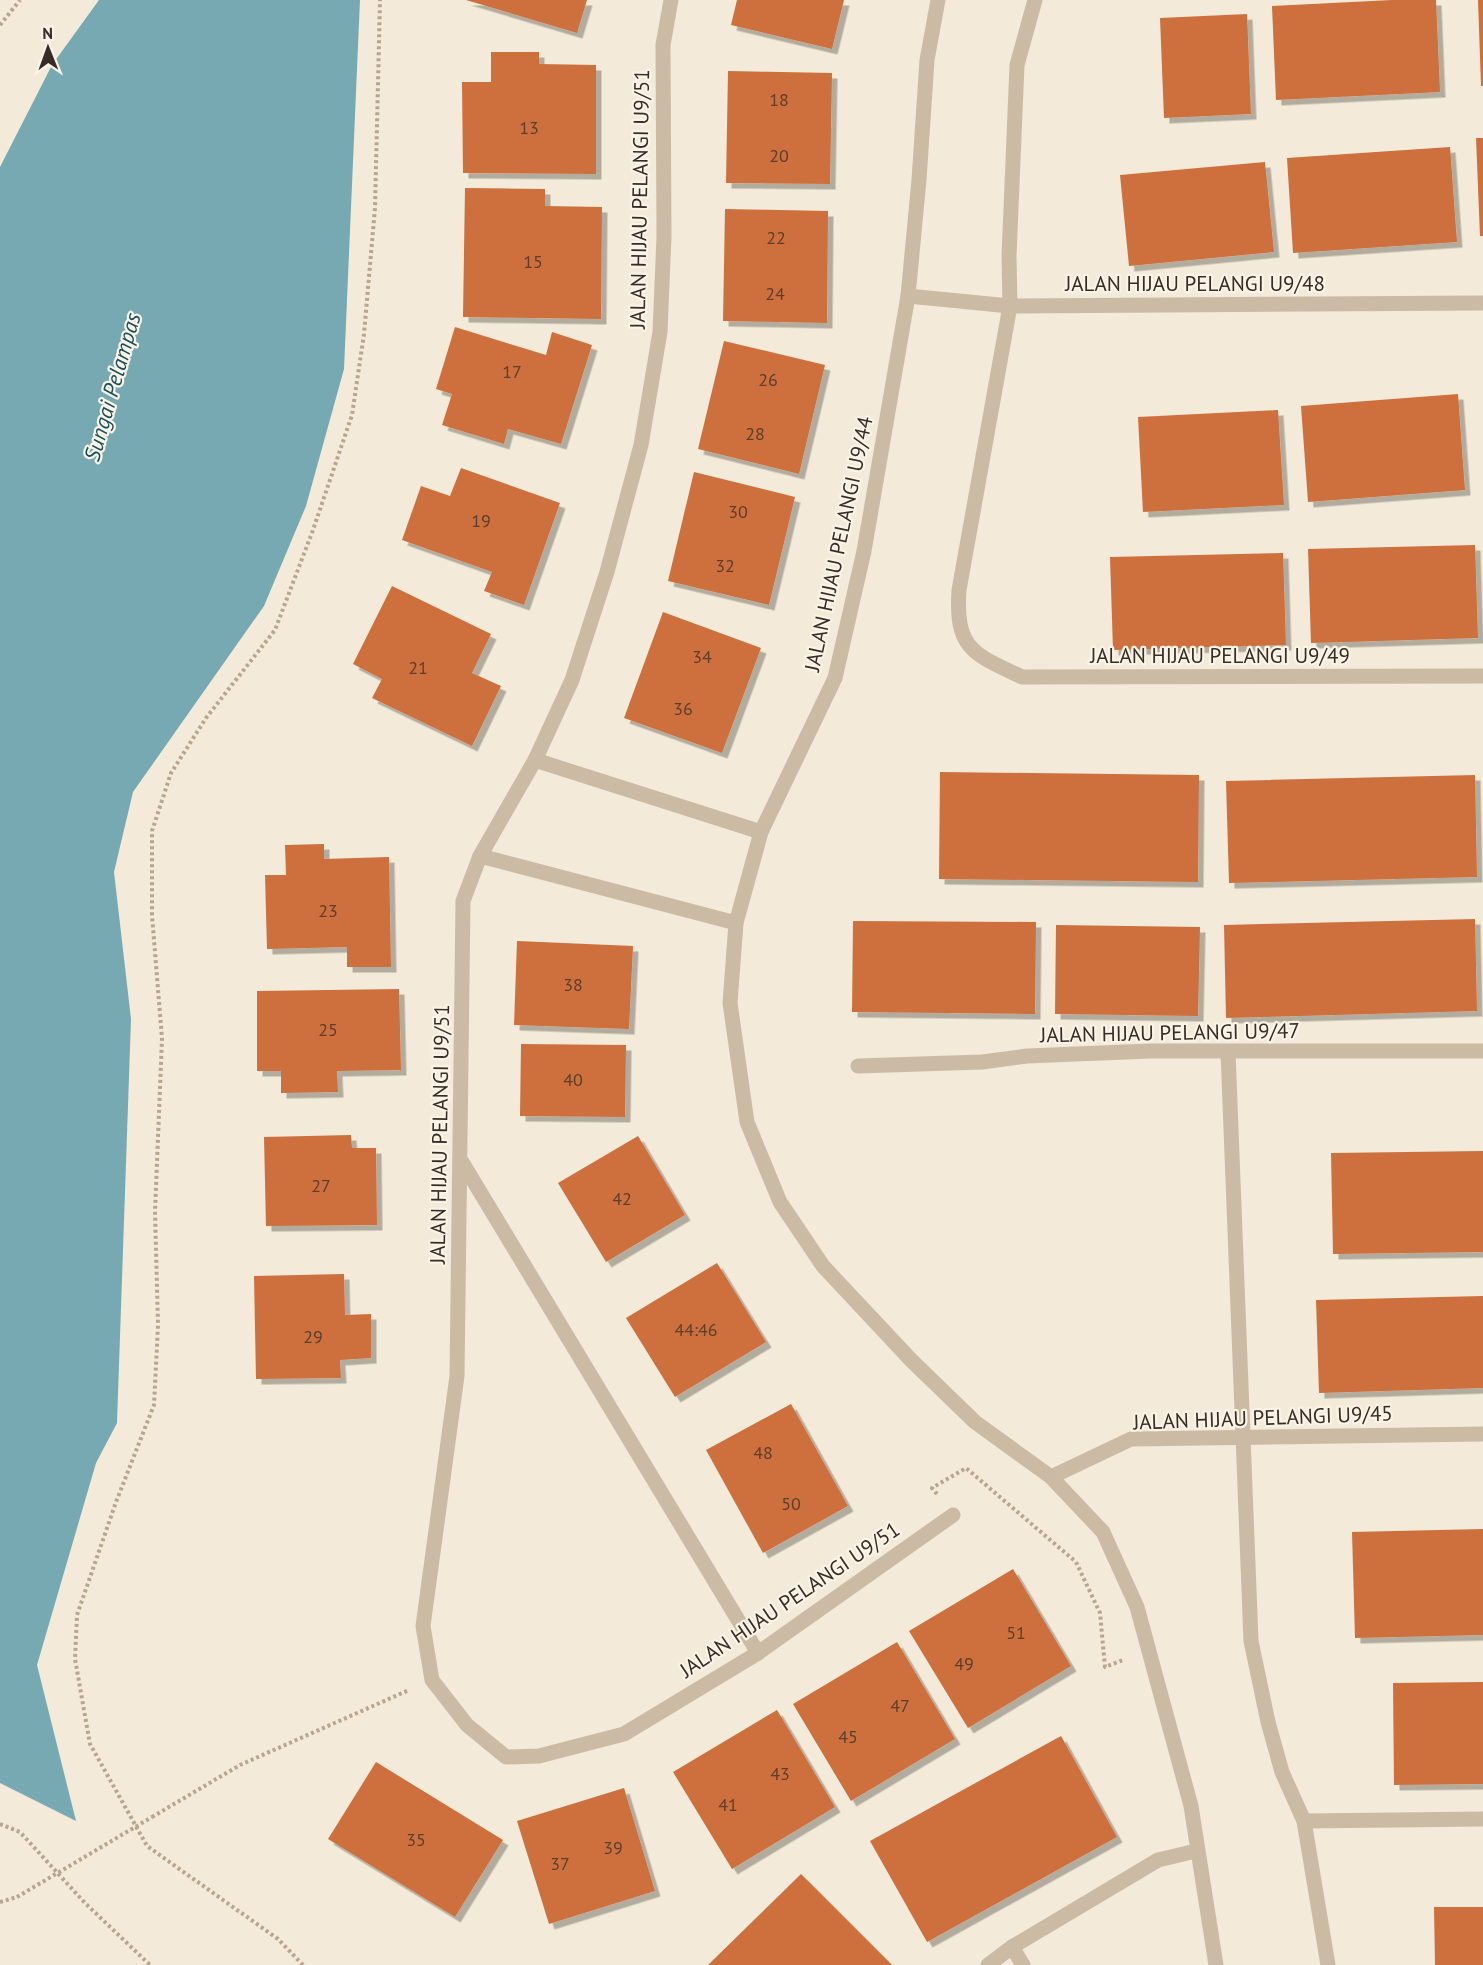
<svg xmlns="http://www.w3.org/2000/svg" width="1483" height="1965" viewBox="0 0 1483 1965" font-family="'PT Sans',sans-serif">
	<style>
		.water { fill: #76a9b2 }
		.building { fill: #ce703c; filter: url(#shadow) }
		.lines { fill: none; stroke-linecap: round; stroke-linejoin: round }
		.path { stroke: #b8a58e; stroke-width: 4; stroke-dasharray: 3 3; stroke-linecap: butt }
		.minor { stroke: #ccbba4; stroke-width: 15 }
		.path-bridge { stroke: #b8a58e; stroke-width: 4; stroke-dasharray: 3 3; stroke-linecap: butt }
		.labels { text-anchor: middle; stroke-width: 4.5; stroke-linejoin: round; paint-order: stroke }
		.number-label { font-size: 18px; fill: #5d3e2c }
		.street-label { font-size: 21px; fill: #372d26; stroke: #faf3e6 }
		.water-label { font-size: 22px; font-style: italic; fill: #194f5b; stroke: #faf3e6 }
	</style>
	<defs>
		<filter id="shadow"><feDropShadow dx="5.5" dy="5.5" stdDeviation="0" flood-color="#0004"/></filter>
	</defs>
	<rect width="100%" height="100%" fill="#f3ead9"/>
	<polygon class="water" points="99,0 360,0 344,369 306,506 264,606 133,792 114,872 131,1019 117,1423 96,1463 37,1665 76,1821 0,1783 0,167 52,65"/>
	<g class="building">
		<polygon points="466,0 587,0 577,33"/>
		<polygon points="737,0 844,0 832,49 731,25"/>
		<polygon points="1392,0 1436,0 1440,92 1276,100 1272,6"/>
		<polygon points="1478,0 1483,0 1483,86 1481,86"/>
		<polygon points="1247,14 1251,114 1164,118 1160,18"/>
		<polygon points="491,52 539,52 539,64 596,65 596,174 463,173 462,82 491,82"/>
		<polygon points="728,71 832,73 830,184 726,183"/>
		<polygon points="1476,138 1483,138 1483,236 1480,236"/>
		<polygon points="1450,147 1457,242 1293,253 1287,158"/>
		<polygon points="1265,162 1274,252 1129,266 1120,175"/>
		<polygon points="465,188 545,189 545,206 602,207 601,319 463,317"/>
		<polygon points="725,209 828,211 827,323 723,321"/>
		<polygon points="455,327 546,355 552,332 592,345 561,444 508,429 504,444 442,425 452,394 436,389"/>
		<polygon points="724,341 825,365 799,474 698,449"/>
		<polygon points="1458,394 1465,490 1308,502 1301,406"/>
		<polygon points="1278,410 1284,505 1143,512 1138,417"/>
		<polygon points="461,468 560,503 524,605 484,591 492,572 402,540 421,486 450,496"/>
		<polygon points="694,472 795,497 769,605 668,581"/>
		<polygon points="1475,545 1478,638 1311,643 1308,549"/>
		<polygon points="1283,553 1286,645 1113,650 1110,557"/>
		<polygon points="392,586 491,634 472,673 501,686 472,746 372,698 382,679 353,664"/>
		<polygon points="663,612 761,648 722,753 624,718"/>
		<polygon points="940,772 1199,775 1198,882 939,879"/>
		<polygon points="1475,775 1477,877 1229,883 1226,781"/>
		<polygon points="324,844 324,859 389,857 391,967 347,967 347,947 267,949 265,875 286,875 285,845"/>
		<polygon points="1475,919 1477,1011 1226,1018 1224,925"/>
		<polygon points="853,921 1036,922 1035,1014 852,1012"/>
		<polygon points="1056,925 1200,927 1198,1016 1055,1014"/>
		<polygon points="517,941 633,946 629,1029 514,1025"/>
		<polygon points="399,989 401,1070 337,1071 338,1092 281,1093 281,1071 257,1071 257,991"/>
		<polygon points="521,1044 626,1045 625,1117 520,1116"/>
		<polygon points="351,1135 352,1148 376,1148 377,1225 266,1226 264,1137"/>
		<polygon points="638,1136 685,1215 606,1262 558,1183"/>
		<polygon points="1483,1151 1483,1252 1333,1254 1331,1153"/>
		<polygon points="717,1263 766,1342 675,1397 626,1318"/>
		<polygon points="344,1274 345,1315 371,1314 371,1358 340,1360 341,1378 256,1379 254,1276"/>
		<polygon points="1483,1296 1483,1388 1319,1393 1316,1300"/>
		<polygon points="791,1404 848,1506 763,1553 706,1450"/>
		<polygon points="1483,1529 1483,1635 1355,1638 1352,1532"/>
		<polygon points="1013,1569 1071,1666 968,1728 909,1631"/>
		<polygon points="897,1642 955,1739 851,1801 793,1704"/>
		<polygon points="1483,1682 1483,1784 1394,1785 1393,1683"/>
		<polygon points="777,1710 835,1807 732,1869 673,1772"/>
		<polygon points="1061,1736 1117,1837 927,1942 870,1841"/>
		<polygon points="376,1762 503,1840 455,1917 328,1839"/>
		<polygon points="624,1788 655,1891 549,1924 517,1821"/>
		<polygon points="801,1874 892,1965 708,1965"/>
		<polygon points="1434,1907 1483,1907 1483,1965 1435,1965"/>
	</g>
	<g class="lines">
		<g class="path">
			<polyline points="0,25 20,0"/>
			<polyline points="937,1494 932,1488 966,1468 1076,1562 1100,1613 1105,1667 1123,1660"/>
			<polyline points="152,1817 240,1765 409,1690"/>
			<polyline points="0,1824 20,1832 85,1903 150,1965"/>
			<polyline points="0,1902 17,1897"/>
			<polyline points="303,1965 278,1939 147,1846 90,1744 75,1659 77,1615 116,1502 154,1405 158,1325 155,1212 162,1039 152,915 152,831 171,773 206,718 275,630 313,530 352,415 364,334 375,208 380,0"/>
		</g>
		<g class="minor">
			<polyline points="671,0 663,45 664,237 660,332 641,445 607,572 572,680 535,760 480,856 463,901 457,1376 423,1626 432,1680 467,1725 506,1757 539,1756 624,1734 758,1653 953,1515"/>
			<polyline points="938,0 927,60 919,180 908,296 864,551 835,678 761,832 736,923 730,1003 747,1122 780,1202 823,1266 911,1360 975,1422 1051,1477 1103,1532 1137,1607 1191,1806 1216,1965"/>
			<path d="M1035 0 1017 65 1009 256 1010 306 959 590C955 650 974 654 1022 677L1483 676"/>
			<polyline points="908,296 1010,306 1483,303"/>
			<polyline points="535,760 761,832"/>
			<polyline points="480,856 736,923"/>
			<polyline points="1228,1052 1251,1641 1268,1722 1282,1772 1304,1821 1328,1965"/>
			<polyline points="858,1066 982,1062 1027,1056 1150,1051 1483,1051"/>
			<polyline points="462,1162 758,1653"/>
			<polyline points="1051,1477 1131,1439 1483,1434"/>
			<polyline points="1304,1821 1483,1819"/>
			<polyline points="1012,1947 1023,1965"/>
			<polyline points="988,1965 1012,1947 1158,1860 1196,1851"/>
		</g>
		<polyline class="path-bridge" points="17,1897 152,1817"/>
	</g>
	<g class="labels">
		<g class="number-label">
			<text x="779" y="106">18</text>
			<text x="529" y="134">13</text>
			<text x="779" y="162">20</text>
			<text x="776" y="244">22</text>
			<text x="533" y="268">15</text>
			<text x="775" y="300">24</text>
			<text x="512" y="378">17</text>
			<text x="768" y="386">26</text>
			<text x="755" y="440">28</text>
			<text x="738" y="518">30</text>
			<text x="481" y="527">19</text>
			<text x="725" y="572">32</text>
			<text x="702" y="663">34</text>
			<text x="418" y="674">21</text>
			<text x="683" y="715">36</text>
			<text x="328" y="917">23</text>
			<text x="573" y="991">38</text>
			<text x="328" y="1036">25</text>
			<text x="573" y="1086">40</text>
			<text x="321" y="1192">27</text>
			<text x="622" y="1205">42</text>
			<text x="696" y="1336">44:46</text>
			<text x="313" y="1343">29</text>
			<text x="763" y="1459">48</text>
			<text x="791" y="1510">50</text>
			<text x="1016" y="1639">51</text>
			<text x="964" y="1670">49</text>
			<text x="900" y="1712">47</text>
			<text x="848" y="1743">45</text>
			<text x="780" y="1780">43</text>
			<text x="728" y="1811">41</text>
			<text x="416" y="1846">35</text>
			<text x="613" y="1854">39</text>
			<text x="560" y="1870">37</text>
		</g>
		<g class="street-label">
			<text transform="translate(640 199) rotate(-89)" y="7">JALAN HIJAU PELANGI U9/51</text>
			<text x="1195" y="291">JALAN HIJAU PELANGI U9/48</text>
			<text transform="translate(839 544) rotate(-78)" y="7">JALAN HIJAU PELANGI U9/44</text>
			<text x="1220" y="663">JALAN HIJAU PELANGI U9/49</text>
			<text transform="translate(1170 1033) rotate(-1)" y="7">JALAN HIJAU PELANGI U9/47</text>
			<text transform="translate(440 1134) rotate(-89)" y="7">JALAN HIJAU PELANGI U9/51</text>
			<text transform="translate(1263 1418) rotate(-2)" y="7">JALAN HIJAU PELANGI U9/45</text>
			<text transform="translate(790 1600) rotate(-34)" y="7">JALAN HIJAU PELANGI U9/51</text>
		</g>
		<g class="water-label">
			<text transform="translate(112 387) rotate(-74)" y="8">Sungai Pelampas</text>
		</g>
	</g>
	<g transform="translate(48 48) rotate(359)" stroke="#faf3e6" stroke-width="4.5" paint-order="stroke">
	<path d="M0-4.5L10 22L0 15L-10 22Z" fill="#372d26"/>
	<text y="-9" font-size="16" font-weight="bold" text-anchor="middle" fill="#372d26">N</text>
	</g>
</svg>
